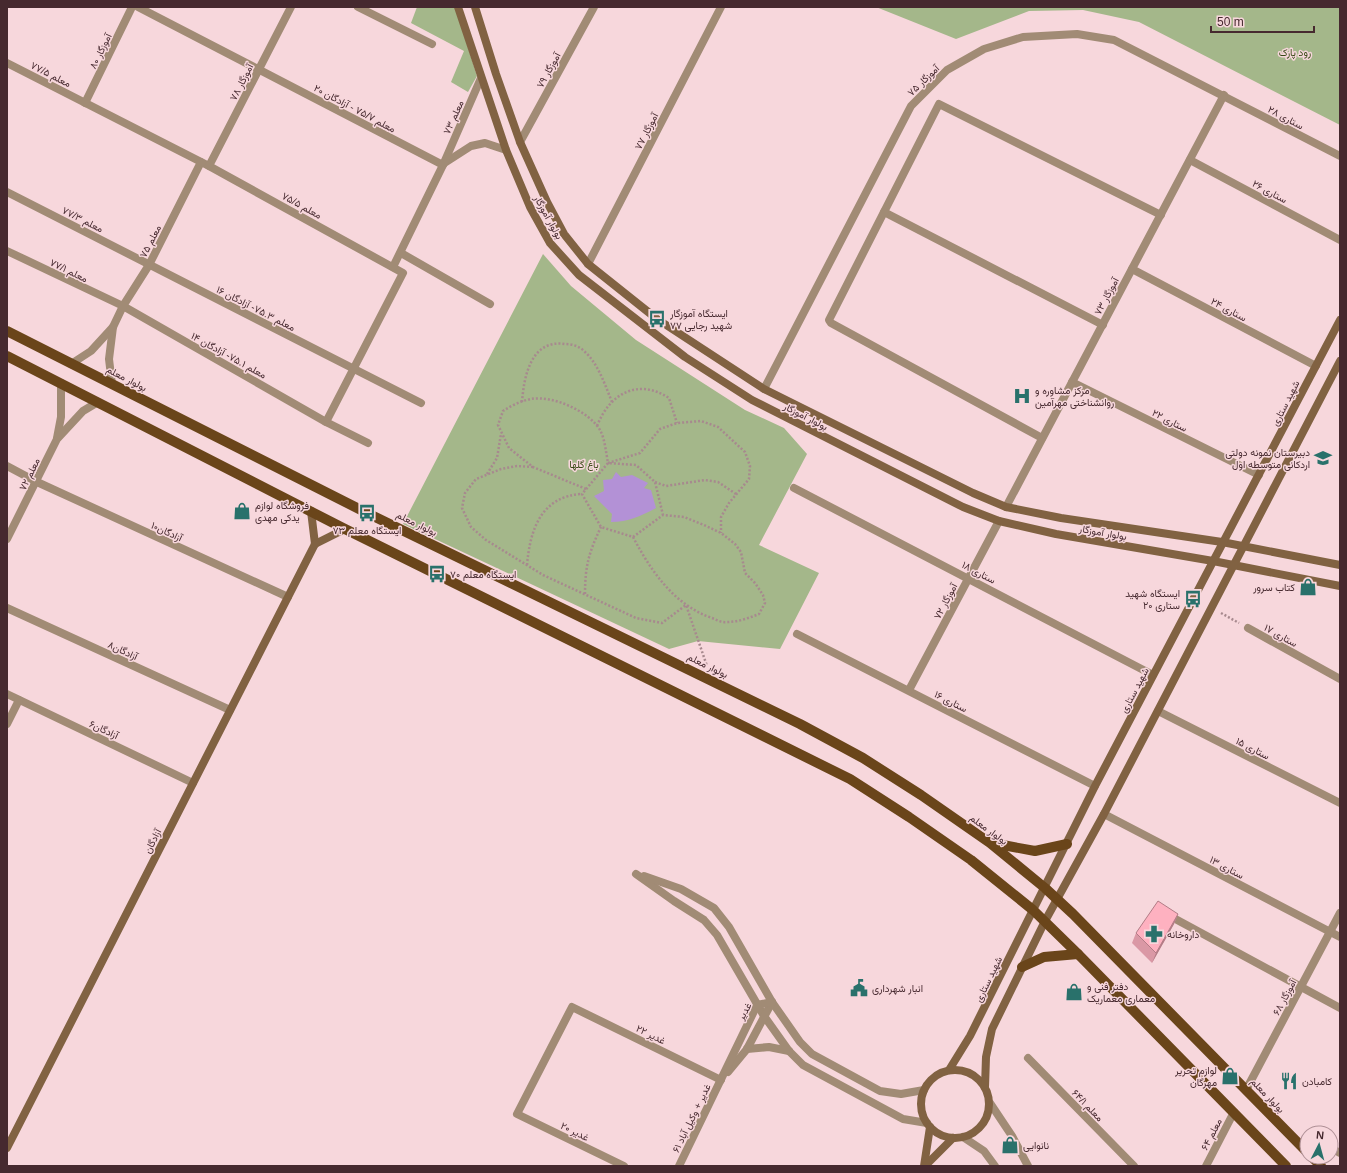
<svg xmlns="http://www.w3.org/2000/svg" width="1347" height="1173" viewBox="0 0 1347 1173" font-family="Helvetica,Vazirmatn,sans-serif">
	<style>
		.green { fill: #a4b78a }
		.water { fill: #b391d6 }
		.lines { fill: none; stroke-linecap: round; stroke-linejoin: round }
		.path { stroke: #a7898e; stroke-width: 2.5; stroke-dasharray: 2 2; stroke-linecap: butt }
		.street { stroke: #a18b75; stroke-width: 8 }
		.secondary { stroke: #816242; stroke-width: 8 }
		.primary { stroke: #6a451a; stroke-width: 10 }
		.wall { fill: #da98a5 }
		.shaded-wall { fill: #b27c86 }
		.building { fill: #feb1c0; stroke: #b27c86 }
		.labels { text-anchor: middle; stroke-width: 3; stroke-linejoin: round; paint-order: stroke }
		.street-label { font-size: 10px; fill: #46292f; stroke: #f7d7dc }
		.park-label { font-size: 10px; fill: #374a15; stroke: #f7d7dc }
		.poi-label { font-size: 10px; fill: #46292f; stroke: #f7d7dc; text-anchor: start }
	</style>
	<rect width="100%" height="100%" fill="#f7d7dc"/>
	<g class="green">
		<polygon points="417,7 455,7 477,76 468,92 451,82 464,51 411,23"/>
		<polygon points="876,7 1340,7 1340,125 1139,22 1083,10 1029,11 956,39"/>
		<polygon points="543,254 571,286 636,340 745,410 784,428 807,454 759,545 819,573 780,649 698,641 669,649 403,524"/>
	</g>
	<path class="water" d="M616 472 621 477 632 475 648 483 644 488 651 490 656 508C641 516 628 522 611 522L612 514 594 496 604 491 603 480 612 479Z"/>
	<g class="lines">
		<g class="path">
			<path d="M522 402C524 376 531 339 565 344 572 344 579 346 584 351 598 363 605 385 612 402"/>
			<path d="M597 426C610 393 638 378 669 398L677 423"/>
			<polyline points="533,467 517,466 501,469 476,479 465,493 462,508 471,527 486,540 543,575 636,618 662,623 686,605 707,666"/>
			<polyline points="487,474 497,458 501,434"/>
			<polyline points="655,482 666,486 705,480 718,482 736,494"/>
			<path d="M586 489 533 467 509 448 498 425 503 411C511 406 520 401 531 399 552 395 589 411 600 430 605 439 606 453 608 463L640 453 660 429 677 423 701 421 718 427 745 452 750 466 749 479 729 503 721 517V533"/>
			<path d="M633 537C651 571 674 605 712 618 717 620 722 623 727 622 738 622 749 618 759 614L765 603 763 595 755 583 745 573 741 552 735 544 721 533 704 525 684 517 663 515 633 537 601 527 582 494 608 463 636 465 655 482 663 515"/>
			<path d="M527 565C530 530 541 496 582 494"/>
			<path d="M585 594C585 566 589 552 601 527"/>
			<polyline points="1221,613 1239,623"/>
		</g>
		<g class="street">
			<polyline points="138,7 443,165"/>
			<polyline points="358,7 432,44"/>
			<polyline points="7,63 209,166 403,273 326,422"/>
			<polyline points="85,103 132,7"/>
			<polyline points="520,142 594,7"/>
			<polyline points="1190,160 1340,240"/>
			<polyline points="443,164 471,146 485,143 506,150"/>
			<polyline points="209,166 291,7"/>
			<polyline points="7,192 421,403"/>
			<polyline points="884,212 1103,325"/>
			<polyline points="7,251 123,306 326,422 368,443"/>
			<polyline points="401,253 490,304"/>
			<polyline points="588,264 721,7"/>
			<polyline points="393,267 443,165 481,78"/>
			<polyline points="1132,269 1316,366"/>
			<polyline points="71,364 91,351 113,327"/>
			<polyline points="1072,382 1259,475"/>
			<polyline points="112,384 109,359 113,327 123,306 149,265 201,162"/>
			<polyline points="764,389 911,106 947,70 984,49 1023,37 1077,34 1114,40 1340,156"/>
			<polyline points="57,438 61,417 61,383"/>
			<polyline points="1042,438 831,323 829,320 939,104 1161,215"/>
			<polyline points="7,466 37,482 288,597"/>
			<polyline points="794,488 1153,675"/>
			<polyline points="1006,507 1224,95"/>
			<polyline points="7,539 57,439 83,411 98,402"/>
			<polyline points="7,608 230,710"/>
			<polyline points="1248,628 1340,679"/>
			<polyline points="797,634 1095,786"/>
			<polyline points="909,690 999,521"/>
			<polyline points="7,694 193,783"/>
			<polyline points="1158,711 1340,803"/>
			<polyline points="7,724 19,700"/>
			<polyline points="1104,814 1340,937"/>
			<polyline points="636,874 674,901 704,920 717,935 764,1016 789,1051 803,1065 903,1119 927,1123"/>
			<polyline points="644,876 681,889 714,908 729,927 772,1002 800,1042 812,1054 880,1091 901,1094 924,1090"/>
			<polyline points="1168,915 1340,1008"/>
			<polyline points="747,1049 769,1047 789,1051"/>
			<polyline points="1028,1058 1134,1166"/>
			<polyline points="728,1072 747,1049 772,1002"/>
			<polyline points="1246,1090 1340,913"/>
			<polyline points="990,1103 1012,1136 1028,1166"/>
			<polyline points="963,1137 984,1151 995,1166"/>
			<polyline points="1331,1148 1340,1153"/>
			<polyline points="624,1166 517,1114 572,1007 721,1080"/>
			<polyline points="679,1166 757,1005 772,1002"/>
			<polyline points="1206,1166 1234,1112"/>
		</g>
		<g class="secondary">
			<polyline points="458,7 506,150 530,207 550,243 579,275 685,357 752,400 963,507 999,521 1056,534 1213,561 1340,586"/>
			<polyline points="475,7 496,74 520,142 547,202 564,234 588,264 657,319 764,389 973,493 1006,507 1061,518 1222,542 1340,565"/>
			<polyline points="311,511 315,544"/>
			<polyline points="315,544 345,529"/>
			<polyline points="949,1070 970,1036 1095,786 1340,320"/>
			<circle cx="955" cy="1104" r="34"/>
			<polyline points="985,1087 986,1057 992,1029 1045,921 1104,814 1340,361"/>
			<polyline points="7,1148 315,544"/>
			<polyline points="924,1166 930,1127"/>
			<polyline points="925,1166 953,1138"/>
		</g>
		<g class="primary">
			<polyline points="7,331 367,513 800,724 863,758 921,795 990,843 1045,888 1073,914 1307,1152"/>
			<polyline points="7,356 345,529 850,779 909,817 971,860 1033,910 1078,954 1286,1166"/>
			<polyline points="992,843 1035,851 1067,844"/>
			<polyline points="1022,967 1044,957 1078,954"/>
			<polyline points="1312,1157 1321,1166"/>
		</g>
	</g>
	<polygon class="wall" points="1178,914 1174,924 1152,963 1132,943 1136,933"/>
	<polygon class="shaded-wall" points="1178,914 1174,924 1152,963 1156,953"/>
	<polygon class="building" points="1158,901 1178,914 1156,953 1136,933"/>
	<defs>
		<g id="bus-bare" transform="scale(1.38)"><path d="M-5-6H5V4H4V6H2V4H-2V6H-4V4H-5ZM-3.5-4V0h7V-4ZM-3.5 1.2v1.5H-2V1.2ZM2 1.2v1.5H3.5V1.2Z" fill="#29716b" stroke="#f7d7dc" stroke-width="2.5" paint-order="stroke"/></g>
		<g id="hospital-bare" transform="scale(1.38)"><path d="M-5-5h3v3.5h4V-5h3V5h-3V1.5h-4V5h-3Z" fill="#29716b" stroke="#f7d7dc" stroke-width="2.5" paint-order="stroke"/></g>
		<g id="school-bare" transform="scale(1.38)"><path d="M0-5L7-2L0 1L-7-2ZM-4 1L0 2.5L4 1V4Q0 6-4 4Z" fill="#29716b" stroke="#f7d7dc" stroke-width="2.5" paint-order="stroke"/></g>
		<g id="shop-bare" transform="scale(1.38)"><path d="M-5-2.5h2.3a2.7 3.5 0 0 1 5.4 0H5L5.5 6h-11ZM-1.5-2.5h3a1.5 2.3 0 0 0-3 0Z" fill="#29716b" stroke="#f7d7dc" stroke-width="2.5" paint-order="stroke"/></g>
		<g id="pharmacy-bare" transform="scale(1.38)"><path d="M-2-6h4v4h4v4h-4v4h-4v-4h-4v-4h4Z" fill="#29716b" stroke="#f7d7dc" stroke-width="2.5" paint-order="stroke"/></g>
		<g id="civic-bare" transform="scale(1.38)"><path d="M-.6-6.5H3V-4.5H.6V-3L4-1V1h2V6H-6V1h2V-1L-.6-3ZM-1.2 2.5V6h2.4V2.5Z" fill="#29716b" stroke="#f7d7dc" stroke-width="2.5" paint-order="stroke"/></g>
		<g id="restaurant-bare" transform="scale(1.38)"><path d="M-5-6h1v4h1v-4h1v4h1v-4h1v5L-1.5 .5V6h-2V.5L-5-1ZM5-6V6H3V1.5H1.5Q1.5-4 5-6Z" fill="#29716b" stroke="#f7d7dc" stroke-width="2.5" paint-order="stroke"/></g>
	</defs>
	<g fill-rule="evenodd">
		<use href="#bus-bare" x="657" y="319"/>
		<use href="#hospital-bare" x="1022" y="396"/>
		<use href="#school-bare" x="1323" y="458"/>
		<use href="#shop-bare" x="242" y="511"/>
		<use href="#bus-bare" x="367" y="513"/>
		<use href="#bus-bare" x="437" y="574"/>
		<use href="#shop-bare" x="1308" y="587"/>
		<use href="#bus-bare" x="1193" y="599"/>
		<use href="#pharmacy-bare" x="1154" y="934"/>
		<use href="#civic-bare" x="859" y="988"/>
		<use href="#shop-bare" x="1074" y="992"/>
		<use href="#shop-bare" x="1230" y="1076"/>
		<use href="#restaurant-bare" x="1289" y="1081"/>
		<use href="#shop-bare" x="1010" y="1145"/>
	</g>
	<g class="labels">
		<g class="street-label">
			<text transform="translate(100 51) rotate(-64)" y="4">آموزگار ۸۰</text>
			<text transform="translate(548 70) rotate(-61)" y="4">۷۹ آموزگار</text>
			<text transform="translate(51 74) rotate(27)" y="4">معلم ۷۷/۵</text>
			<text transform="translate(923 80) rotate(-44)" y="4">آموزگار ۷۵</text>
			<text transform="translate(241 82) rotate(-63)" y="4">آموزگار ۷۸</text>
			<text transform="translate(355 108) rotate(28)" y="4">معلم ۷۵/۷ - آزادگان ۲۰</text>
			<text transform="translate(453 117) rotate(-66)" y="4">معلم ۷۳</text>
			<text transform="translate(1286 117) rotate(28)" y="4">ستاری ۲۸</text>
			<text transform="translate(646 131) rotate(-63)" y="4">۷۷ آموزگار</text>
			<text transform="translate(1270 191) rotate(28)" y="4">ستاری ۲۶</text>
			<text transform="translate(302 205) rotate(29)" y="4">معلم ۷۵/۵</text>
			<text transform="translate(549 217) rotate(61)" y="4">بولوار آموزگار</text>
			<text transform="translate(83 219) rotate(27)" y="4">معلم ۷۷/۳</text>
			<text transform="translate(150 241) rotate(-63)" y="4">معلم ۷۵</text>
			<text transform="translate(69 270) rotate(26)" y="4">معلم ۷۷/۱</text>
			<text transform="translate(1106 296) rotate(-62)" y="4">۷۳ آموزگار</text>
			<text transform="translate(256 308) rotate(27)" y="4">معلم ۷۵.۳- آزادگان ۱۶</text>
			<text transform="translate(1229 309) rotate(28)" y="4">ستاری ۲۴</text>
			<text transform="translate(229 355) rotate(29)" y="4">معلم ۷۵.۱- آزادگان ۱۴</text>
			<text transform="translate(127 378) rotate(27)" y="4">بولوار معلم</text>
			<text transform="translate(1285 403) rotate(-63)" y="4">شهید ستاری</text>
			<text transform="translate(806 416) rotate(27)" y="4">بولوار آموزگار</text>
			<text transform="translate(1170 420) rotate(27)" y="4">ستاری ۲۲</text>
			<text transform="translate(29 474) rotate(-64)" y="4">معلم ۷۲</text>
			<text transform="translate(417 523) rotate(26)" y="4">بولوار معلم</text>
			<text transform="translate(167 531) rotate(25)" y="4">آزادگان۱۰</text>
			<text transform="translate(1103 532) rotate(10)" y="4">بولوار آموزگار</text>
			<text transform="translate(979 572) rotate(28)" y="4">ستاری ۱۸</text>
			<text transform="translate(945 601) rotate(-62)" y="4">۷۲ آموزگار</text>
			<text transform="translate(1281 635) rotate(29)" y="4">ستاری ۱۷</text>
			<text transform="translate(123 650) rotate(25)" y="4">آزادگان۸</text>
			<text transform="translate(708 665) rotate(26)" y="4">بولوار معلم</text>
			<text transform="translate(1134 690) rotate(-62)" y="4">شهید ستاری</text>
			<text transform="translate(951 701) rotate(27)" y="4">ستاری ۱۶</text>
			<text transform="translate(104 729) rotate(25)" y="4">آزادگان۶</text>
			<text transform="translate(1253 748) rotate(27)" y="4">ستاری ۱۵</text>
			<text transform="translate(989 829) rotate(36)" y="4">بولوار معلم</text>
			<text transform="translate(152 841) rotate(-63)" y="4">آزادگان</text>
			<text transform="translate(1227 867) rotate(28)" y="4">ستاری ۱۳</text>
			<text transform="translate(988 979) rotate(-64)" y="4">شهید ستاری</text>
			<text transform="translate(1284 997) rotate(-62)" y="4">آموزگار ۶۸</text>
			<text transform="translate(744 1011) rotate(-60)" y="4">غدیر</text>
			<text transform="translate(651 1034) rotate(26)" y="4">غدیر ۲۲</text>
			<text transform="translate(1268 1095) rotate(46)" y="4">بولوار معلم</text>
			<text transform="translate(1088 1105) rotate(46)" y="4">معلم ۶۴/۱</text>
			<text transform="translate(691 1118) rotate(-64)" y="4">غدیر + وکیل آباد ۶۱</text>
			<text transform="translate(575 1131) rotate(26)" y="4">غدیر ۲۰</text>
			<text transform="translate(1211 1134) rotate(-63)" y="4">معلم ۶۴</text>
		</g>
		<g class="park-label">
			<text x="1295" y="56">رود پارک</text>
			<text x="584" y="468">باغ گلها</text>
		</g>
		<g class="poi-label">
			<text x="670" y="317">ایستگاه آموزگار<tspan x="670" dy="12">شهید رجایی ۷۷</tspan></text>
			<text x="1035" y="394">مرکز مشاوره و<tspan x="1035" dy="12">روانشناختی مهرآمین</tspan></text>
			<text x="1310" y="456" text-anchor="end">دبیرستان نمونه دولتی<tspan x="1310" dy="12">اردکانی متوسطه اول</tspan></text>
			<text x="255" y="509">فروشگاه لوازم<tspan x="255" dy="12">یدکی مهدی</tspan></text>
			<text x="367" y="534" text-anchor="middle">ایستگاه معلم ۷۳</text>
			<text x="450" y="578">ایستگاه معلم ۷۰</text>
			<text x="1295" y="591" text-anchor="end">کتاب سرور</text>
			<text x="1180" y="597" text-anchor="end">ایستگاه شهید<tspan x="1180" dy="12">ستاری ۲۰</tspan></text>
			<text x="1167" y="938">داروخانه</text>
			<text x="1087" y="990">دفتر فنی و<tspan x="1087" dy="12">معماری معماریک</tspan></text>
			<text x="872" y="992">انبار شهرداری</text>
			<text x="1217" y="1074" text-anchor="end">لوازم تحریر<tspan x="1217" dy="12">مهرگان</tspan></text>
			<text x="1302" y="1085">کامبادن</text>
			<text x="1023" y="1149">نانوایی</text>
		</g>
	</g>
	<rect width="1347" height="1173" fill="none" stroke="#46292f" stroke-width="16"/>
	<g transform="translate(1319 1145) rotate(6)"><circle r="19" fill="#f7d7dc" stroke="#b09197"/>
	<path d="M0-3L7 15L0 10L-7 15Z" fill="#29716b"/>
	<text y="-6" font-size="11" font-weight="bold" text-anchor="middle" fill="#46292f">N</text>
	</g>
	<path d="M1211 26v6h103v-6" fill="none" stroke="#46292f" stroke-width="2"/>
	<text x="1217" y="26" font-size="12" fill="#46292f" stroke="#f7d7dc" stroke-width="3" paint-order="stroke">50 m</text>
</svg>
